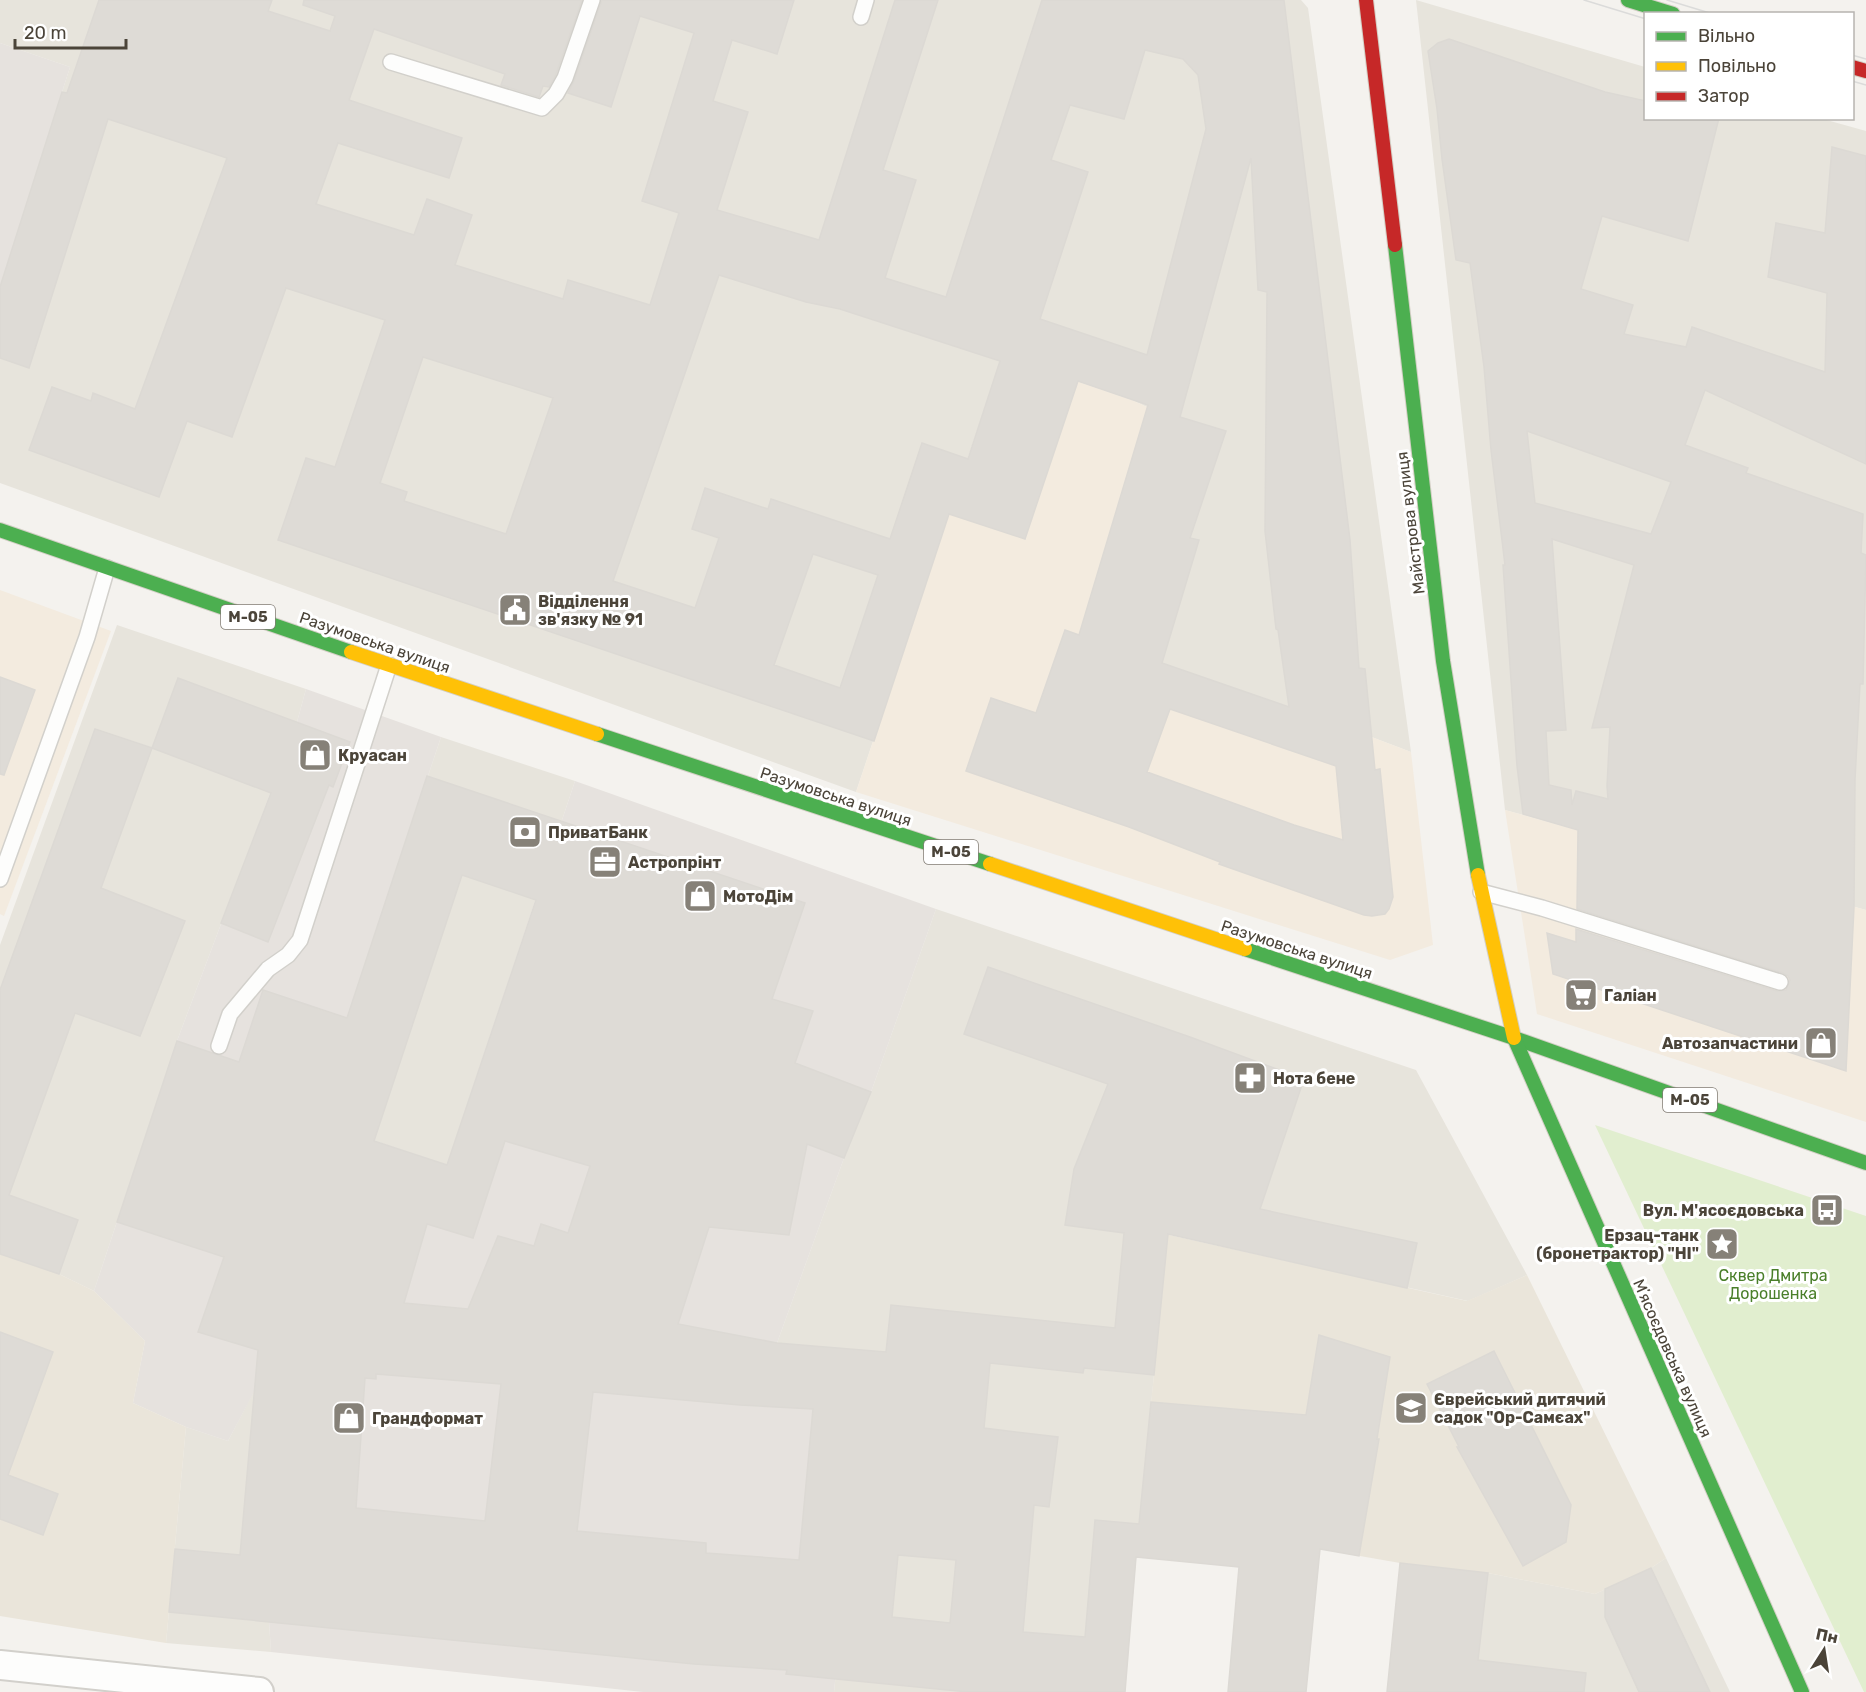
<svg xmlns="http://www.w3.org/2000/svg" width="1866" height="1692" viewBox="0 0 1866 1692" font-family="Rubik,sans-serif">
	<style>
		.residential { fill: #e7e4dc }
		.commercial { fill: #f3ebdf }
		.industrial { fill: #e6e2de }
		.education { fill: #eae5da }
		.green { fill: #e1eecf }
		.building { fill: #dedbd6; stroke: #dcd9d4; stroke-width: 1.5; fill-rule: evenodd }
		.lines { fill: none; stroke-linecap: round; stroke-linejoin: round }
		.lane-casing { stroke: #d2d0cb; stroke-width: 18 }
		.street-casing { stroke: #d2d0cb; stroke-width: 32 }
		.fast-casing { stroke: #d3cfc5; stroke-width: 16 }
		.slow-casing { stroke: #d3cfc5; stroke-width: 16 }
		.jam-casing { stroke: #d3cfc5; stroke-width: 16 }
		.lane { stroke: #fdfdfc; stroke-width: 15 }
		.street { stroke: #fdfdfc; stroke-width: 28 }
		.fast { stroke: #4caf50; stroke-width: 14 }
		.slow { stroke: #ffc107; stroke-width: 14 }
		.jam { stroke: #c62828; stroke-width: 14 }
		.tram { stroke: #dbdbda; stroke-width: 1.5 }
		.labels { text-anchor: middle; stroke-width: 6; stroke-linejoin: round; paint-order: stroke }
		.shield { fill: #fff; stroke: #817c74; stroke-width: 1.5 }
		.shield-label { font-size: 15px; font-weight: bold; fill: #4b4439 }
		.street-label { font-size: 16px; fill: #4b4439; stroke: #fff }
		.poi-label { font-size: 16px; font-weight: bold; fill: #4b4439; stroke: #fff; text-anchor: start }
		.park-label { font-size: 16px; fill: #4a7f2a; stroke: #fff }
	</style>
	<rect width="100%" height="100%" fill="#f4f2ee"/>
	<g class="residential">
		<polygon points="0,0 1301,0 1308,8 1411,752 1340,725 1117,648 1147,407 1132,400 1002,356 856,792 0,483 0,287 70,67 0,43"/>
		<polygon points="1416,0 1645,67 1646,118 1823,119 1866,131 1866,910 1505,810"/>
		<polygon points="117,625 306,689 297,722 177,1041 94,1291 59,1274 0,1254 0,945"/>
		<polygon points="441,737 575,781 447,1165 313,1120"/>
		<polygon points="936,909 1416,1070 1527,1275 1468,1301 1168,1234 1123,1245 1111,1371 1154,1375 1139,1524 1125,1692 834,1692 842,1612 777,1343 844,1158 871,1092"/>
		<polygon points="254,1391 271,1652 166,1643 186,1427 228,1441"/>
		<polygon points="1666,1558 1730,1692 1418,1692 1431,1566 1488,1573 1595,1594 1651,1568"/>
	</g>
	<g class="commercial">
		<polygon points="1002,356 1132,400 1147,407 1117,648 1340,725 1411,752 1433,945 1390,960 856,792"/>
		<polygon points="0,590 111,631 4,916 0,914"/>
		<polygon points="1505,810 1866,910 1866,1122 1537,1014"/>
	</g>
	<g class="industrial">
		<polygon points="0,43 70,67 0,287"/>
		<polygon points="306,689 441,737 313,1120 447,1165 575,781 936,909 871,1092 844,1158 777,1343 872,1351 842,1612 834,1692 643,1692 271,1652 254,1392 228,1441 186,1427 133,1403 145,1341 94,1291 177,1041 297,722"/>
	</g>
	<g class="education">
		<polygon points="1124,1225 1467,1301 1527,1275 1666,1558 1651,1568 1595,1594 1488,1573 1400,1563 1320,1549 1306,1415 1151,1402 1154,1375 1111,1371"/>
		<polygon points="0,1254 59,1274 94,1291 145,1341 133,1403 186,1427 166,1643 0,1616"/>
	</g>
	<polygon class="green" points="1595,1125 1866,1216 1866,1692 1864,1692"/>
	<g class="building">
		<path d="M99 0H272L268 11 330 31 335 16 303 5 304 0H582L556 74 549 87 543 86 539 97 501 85 505 74 374 29 349 100 462 138 449 178 338 143 316 204 414 235 427 199 472 215 455 265 563 299 568 280 650 305 679 213 642 201 694 33 640 16 611 107 568 93 574 81 602 0H794L777 54 732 40 713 101 748 112 717 210 819 240 895 0H938L883 170 916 180 885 278 946 297 1042 0H1284L1350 540 1359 668 1365 669 1375 770 1380 769 1393 897 1389 909 1385 914 1372 916 1364 915 1219 864 1220 862 1129 827 966 771 991 698 1036 713 1065 630 1079 635 1148 405 1078 381 1025 539 949 514 874 741 278 540 306 458 335 467 385 320 286 288 232 437 187 421 159 497 29 450 52 387 91 401 93 393 135 409 227 158 108 119 29 368 0 358V287L62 92 67 93ZM1145 50 1183 59 1198 75 1206 129 1147 355 1040 319 1088 172 1051 160 1070 105 1124 119ZM1251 158 1258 290 1267 292 1265 531 1276 629 1278 630 1289 707 1162 663 1199 540 1190 538 1226 431 1180 417ZM719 275 806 302 840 309 1000 361 968 459 922 443 890 539 771 499 768 509 705 488 692 529 719 538 695 608 613 581ZM423 357 553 398 506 534 404 501 407 492 380 483ZM813 554 878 575 840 688 774 665ZM1170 709 1336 766 1343 840 1294 825 1147 772Z"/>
		<path d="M1449 39 1605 92 1646 101V118H1719L1688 241 1602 216 1581 289 1633 305 1624 334 1686 347 1692 327 1825 372 1827 293 1768 277 1776 223 1825 233 1832 147 1866 156V464L1705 390 1685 445 1748 468 1746 473 1863 514 1861 553 1866 555 1863 684H1860L1855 780 1854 907 1846 1071 1553 974 1547 933 1576 942V929L1777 991 1786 990 1790 980 1788 976 1783 973 1577 909 1578 830 1523 814 1517 766 1503 565H1505L1491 450 1484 367 1470 263 1456 260 1442 159 1437 109 1428 51 1438 43ZM1527 431 1671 482 1651 534 1535 503ZM1552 539 1634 565 1592 728 1610 727 1607 786 1608 799 1576 791 1572 805 1571 790 1549 785 1546 731 1566 730Z"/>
		<polygon points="0,677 35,690 4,775 0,774"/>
		<polygon points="178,678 350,742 333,787 329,785 268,942 221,923 271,793 152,748"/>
		<polygon points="95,729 152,748 101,888 185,921 140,1036 75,1013 9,1195 78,1220 59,1274 0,1254 0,990"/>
		<path d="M427 776 805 903 772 999 813 1011 795 1063 871 1092 844 1158 807 1144 789 1235 709 1227 678 1324 777 1343 886 1352 891 1305 1115 1328 1124 1233 1065 1225 1074 1169 1108 1084 964 1034 988 967 1190 1037 1304 1079 1260 1209 1417 1243 1407 1288 1168 1234 1154 1375 1084 1368 1083 1373 990 1363 984 1428 1058 1437 1049 1507 1034 1505 1023 1632 1085 1637 1095 1520 1139 1524 1151 1402 1306 1415 1319 1335 1390 1357 1377 1439H1379L1359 1556 1320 1549 1306 1692H1228L1239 1567 1136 1557 1125 1692H968L786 1674 787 1670 694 1664 169 1612 175 1549 240 1555 258 1350 198 1332 224 1257 117 1222 177 1041 239 1062 263 990 347 1018ZM462 875 536 900 447 1165 374 1141ZM505 1141 590 1166 568 1233 541 1224 534 1246 498 1236 468 1309 404 1303 427 1224 473 1238ZM376 1374 501 1384 485 1521 356 1508 365 1378 376 1379ZM593 1392 740 1405 813 1409 799 1560 706 1553V1543L577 1531ZM898 1555 956 1560 950 1623 892 1617Z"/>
		<polygon points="0,1332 53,1352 8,1475 58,1494 43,1535 0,1519"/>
		<polygon points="1494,1351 1571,1505 1566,1542 1523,1566 1457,1447 1459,1447 1427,1384"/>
		<polygon points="1400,1563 1488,1573 1478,1660 1586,1673 1584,1692 1387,1692"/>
		<polygon points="1651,1568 1710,1692 1639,1692 1605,1617 1605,1589"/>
	</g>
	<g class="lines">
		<g class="lane-casing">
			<g id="lane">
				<polyline points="861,17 866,0"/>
				<polyline points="391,62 542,108 556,94 565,78 592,0"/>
				<polyline points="0,879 87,637 107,568"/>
				<polyline points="1481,892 1542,908 1780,982"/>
				<polyline points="219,1046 230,1014 268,969 288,955 300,940 389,665"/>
			</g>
		</g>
		<g class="street-casing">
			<polyline id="street" points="0,1665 259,1692"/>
		</g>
		<g class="fast-casing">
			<g id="fast">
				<polyline points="1628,0 1673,14"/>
				<polyline points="1395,245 1443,661 1478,875"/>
				<polyline points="0,530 351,652"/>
				<polyline points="597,734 990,864"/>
				<polyline points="1245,949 1514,1038 1866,1163"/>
				<polyline points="1514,1038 1802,1692"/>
			</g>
		</g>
		<g class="slow-casing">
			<g id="slow">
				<polyline points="351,652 597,734"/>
				<polyline points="990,864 1245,949"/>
				<polyline points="1478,875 1514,1038"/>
			</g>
		</g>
		<g class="jam-casing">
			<g id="jam">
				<polyline points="1366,0 1395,245"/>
				<polyline points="1852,67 1866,71"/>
			</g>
		</g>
		<use href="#lane" class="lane"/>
		<use href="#street" class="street"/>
		<use href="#fast" class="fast"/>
		<use href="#slow" class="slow"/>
		<use href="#jam" class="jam"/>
		<g class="tram">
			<polyline points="1584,0 1646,19"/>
			<polyline points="1667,0 1713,14"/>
			<polyline points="1852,55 1866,59"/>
			<polyline points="1852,81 1866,85"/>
		</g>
	</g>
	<defs>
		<g id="civic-square" transform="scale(1.725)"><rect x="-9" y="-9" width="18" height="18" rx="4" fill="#868178" stroke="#fff"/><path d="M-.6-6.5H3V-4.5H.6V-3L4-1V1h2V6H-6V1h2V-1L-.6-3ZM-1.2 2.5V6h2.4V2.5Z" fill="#fff"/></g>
		<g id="shop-square" transform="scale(1.725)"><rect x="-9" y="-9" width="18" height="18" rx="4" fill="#868178" stroke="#fff"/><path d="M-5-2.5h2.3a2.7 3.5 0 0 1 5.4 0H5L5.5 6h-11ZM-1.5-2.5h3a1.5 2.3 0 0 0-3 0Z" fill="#fff"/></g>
		<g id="bank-square" transform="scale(1.725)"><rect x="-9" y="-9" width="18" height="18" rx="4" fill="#868178" stroke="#fff"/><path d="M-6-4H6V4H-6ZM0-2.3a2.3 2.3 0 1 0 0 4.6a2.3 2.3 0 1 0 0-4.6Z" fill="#fff"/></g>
		<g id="office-square" transform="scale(1.725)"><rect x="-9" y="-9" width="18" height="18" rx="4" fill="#868178" stroke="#fff"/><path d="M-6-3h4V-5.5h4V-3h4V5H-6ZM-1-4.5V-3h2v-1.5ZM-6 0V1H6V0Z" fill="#fff"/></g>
		<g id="supermarket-square" transform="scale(1.725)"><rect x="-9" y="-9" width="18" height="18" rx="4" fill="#868178" stroke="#fff"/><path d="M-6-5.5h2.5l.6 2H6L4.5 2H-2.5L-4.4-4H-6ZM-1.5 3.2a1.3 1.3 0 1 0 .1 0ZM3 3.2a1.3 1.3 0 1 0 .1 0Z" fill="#fff"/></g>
		<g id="pharmacy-square" transform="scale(1.725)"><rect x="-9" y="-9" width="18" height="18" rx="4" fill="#868178" stroke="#fff"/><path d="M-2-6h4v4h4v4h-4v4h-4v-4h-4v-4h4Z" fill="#fff"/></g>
		<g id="bus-square" transform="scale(1.725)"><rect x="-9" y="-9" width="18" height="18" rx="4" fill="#868178" stroke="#fff"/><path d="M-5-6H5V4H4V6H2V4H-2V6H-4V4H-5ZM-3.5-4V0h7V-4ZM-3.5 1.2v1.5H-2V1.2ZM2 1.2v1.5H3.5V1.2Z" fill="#fff"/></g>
		<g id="sight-square" transform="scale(1.725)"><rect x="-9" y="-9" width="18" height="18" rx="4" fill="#868178" stroke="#fff"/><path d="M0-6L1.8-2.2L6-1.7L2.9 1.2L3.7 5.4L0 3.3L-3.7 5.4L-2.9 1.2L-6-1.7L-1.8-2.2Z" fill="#fff"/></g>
		<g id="school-square" transform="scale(1.725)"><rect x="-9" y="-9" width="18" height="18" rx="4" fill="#868178" stroke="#fff"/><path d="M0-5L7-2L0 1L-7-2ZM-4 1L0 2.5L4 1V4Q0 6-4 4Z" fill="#fff"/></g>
	</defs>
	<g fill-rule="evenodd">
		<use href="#civic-square" x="515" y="610"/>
		<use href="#shop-square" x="315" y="755"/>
		<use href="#bank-square" x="525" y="832"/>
		<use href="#office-square" x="605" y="862"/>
		<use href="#shop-square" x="700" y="896"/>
		<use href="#supermarket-square" x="1581" y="995"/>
		<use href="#shop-square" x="1821" y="1043"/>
		<use href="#pharmacy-square" x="1250" y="1078"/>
		<use href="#bus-square" x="1827" y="1210"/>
		<use href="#sight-square" x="1722" y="1244"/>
		<use href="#school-square" x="1411" y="1408"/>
		<use href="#shop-square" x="349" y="1418"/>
	</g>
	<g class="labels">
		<g class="shield">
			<rect x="221" y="605" width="54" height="24" rx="4.5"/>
			<rect x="924" y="840" width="54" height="24" rx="4.5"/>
			<rect x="1663" y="1088" width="54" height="24" rx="4.5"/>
		</g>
		<g class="shield-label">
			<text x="248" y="622">М-05</text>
			<text x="951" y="857">М-05</text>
			<text x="1690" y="1105">М-05</text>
		</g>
		<g class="street-label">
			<text transform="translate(1410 523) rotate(-97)" y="6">Майстрова вулиця</text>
			<text transform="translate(375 642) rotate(19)" y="6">Разумовська вулиця</text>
			<text transform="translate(836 796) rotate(18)" y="6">Разумовська вулиця</text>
			<text transform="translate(1297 949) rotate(18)" y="6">Разумовська вулиця</text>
			<text transform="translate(1673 1358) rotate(66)" y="6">Мʼясоєдовська вулиця</text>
		</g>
		<g class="poi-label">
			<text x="538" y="607">Відділення<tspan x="538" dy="18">зв'язку № 91</tspan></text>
			<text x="338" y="761">Круасан</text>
			<text x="548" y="838">ПриватБанк</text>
			<text x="628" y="868">Астропрінт</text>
			<text x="723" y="902">МотоДім</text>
			<text x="1604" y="1001">Галіан</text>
			<text x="1798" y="1049" text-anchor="end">Автозапчастини</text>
			<text x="1273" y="1084">Нота бене</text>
			<text x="1804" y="1216" text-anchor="end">Вул. М'ясоєдовська</text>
			<text x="1699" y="1241" text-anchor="end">Ерзац-танк<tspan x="1699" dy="18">(бронетрактор) "НІ"</tspan></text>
			<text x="1434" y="1405">Єврейський дитячий<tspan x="1434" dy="18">садок "Ор-Самєах"</tspan></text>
			<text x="372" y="1424">Грандформат</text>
		</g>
		<g class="park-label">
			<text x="1773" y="1281">Сквер Дмитра<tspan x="1773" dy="18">Дорошенка</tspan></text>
		</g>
	</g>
	<rect x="1644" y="12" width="210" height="108" fill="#ffffff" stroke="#b7b4b0" stroke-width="1.5"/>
	<rect x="1656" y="32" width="30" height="9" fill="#4caf50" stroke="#b7b4b0" stroke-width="1.5"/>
	<text x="1698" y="42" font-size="18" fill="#4b4439">Вільно</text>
	<rect x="1656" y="62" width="30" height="9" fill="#ffc107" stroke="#b7b4b0" stroke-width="1.5"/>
	<text x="1698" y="72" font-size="18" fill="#4b4439">Повільно</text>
	<rect x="1656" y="92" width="30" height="9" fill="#c62828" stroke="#b7b4b0" stroke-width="1.5"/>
	<text x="1698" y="102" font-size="18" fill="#4b4439">Затор</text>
	<g transform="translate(1824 1650) rotate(12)" stroke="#ffffff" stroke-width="4.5" paint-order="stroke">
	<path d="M0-4.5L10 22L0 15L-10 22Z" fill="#4b4439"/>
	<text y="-9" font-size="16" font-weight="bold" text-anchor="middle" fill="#4b4439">Пн</text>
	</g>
	<path d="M15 39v9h111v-9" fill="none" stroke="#4b4439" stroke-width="3"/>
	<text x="24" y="39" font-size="18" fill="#4b4439" stroke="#ffffff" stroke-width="4.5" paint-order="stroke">20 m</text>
</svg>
